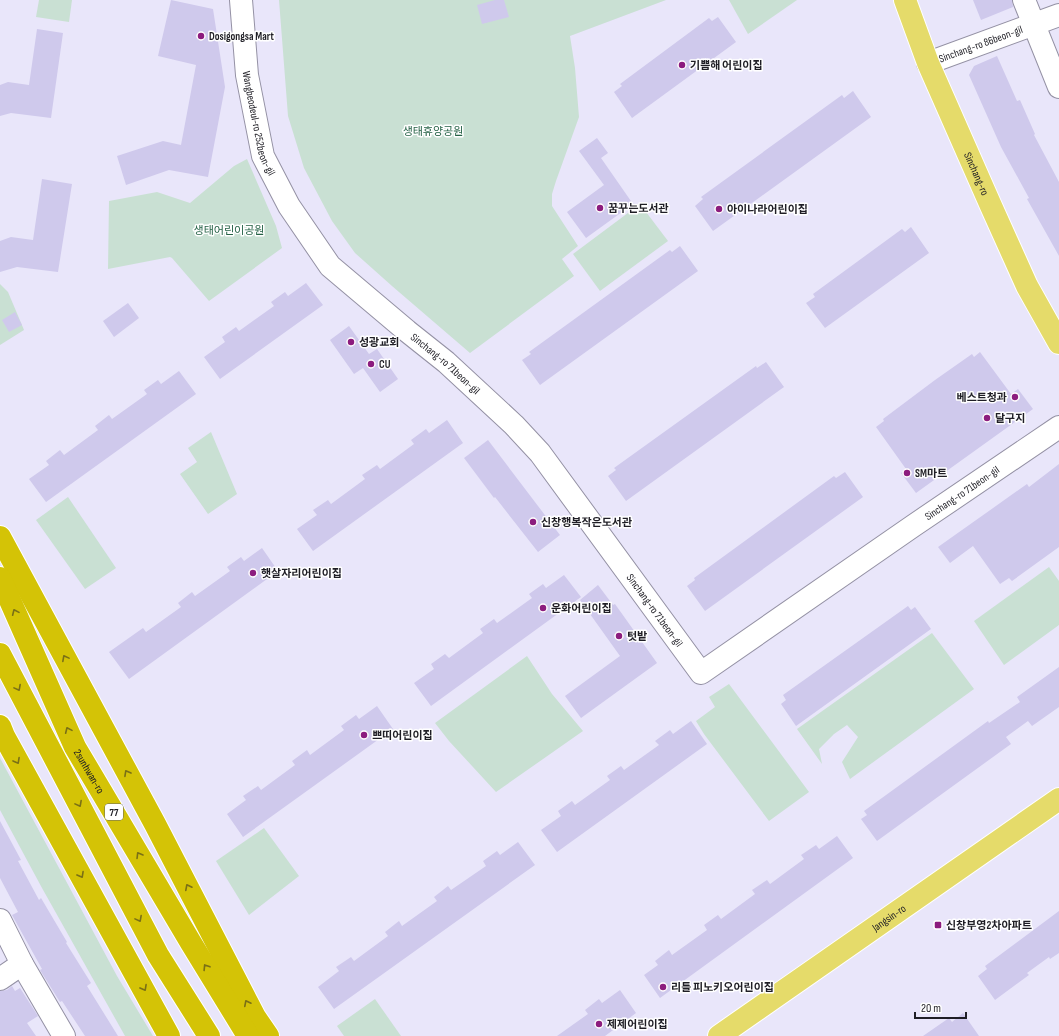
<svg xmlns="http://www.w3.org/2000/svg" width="1059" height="1036" viewBox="0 0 1059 1036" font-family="'Sofia Sans Condensed','Noto Sans KR',sans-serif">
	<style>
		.green { fill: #c9e0d3 }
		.building { fill: #cfc9ec }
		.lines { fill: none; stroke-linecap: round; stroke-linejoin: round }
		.minor-casing { stroke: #9491a4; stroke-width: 24 }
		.major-casing { stroke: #fff; stroke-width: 24 }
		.highway-casing { stroke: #fff; stroke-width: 24 }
		.minor { stroke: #fff; stroke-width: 22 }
		.major { stroke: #e5db6a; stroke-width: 22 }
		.highway { stroke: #d4c306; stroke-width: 22 }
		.oneway { stroke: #7a7016 }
		.poi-dot { fill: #8c1c7e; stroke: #fff; stroke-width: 1.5 }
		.labels { text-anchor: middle; stroke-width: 3; stroke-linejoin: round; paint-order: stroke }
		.shield { fill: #fff; stroke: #626266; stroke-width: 1 }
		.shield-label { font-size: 10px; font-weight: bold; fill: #1f1e25 }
		.poi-label { font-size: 11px; font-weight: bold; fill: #1f1e25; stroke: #fff; text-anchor: start }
		.street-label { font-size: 11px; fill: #1f1e25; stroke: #fff }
		.park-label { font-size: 11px; fill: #246145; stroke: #fff }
	</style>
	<rect width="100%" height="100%" fill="#e9e6fa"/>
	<g class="green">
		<polygon points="39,0 72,0 69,22 36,17"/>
		<polygon points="279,0 666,0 570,36 575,68 579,117 556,181 552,194 552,206 578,246 562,259 574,276 470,353 392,286 355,253 332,221 304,168 288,116"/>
		<polygon points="729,0 797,0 748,34"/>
		<polygon points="247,159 276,226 282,248 209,301 172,258 170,257 108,269 109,201 157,192 190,203 234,166"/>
		<polygon points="640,204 668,241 600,291 573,254"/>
		<polygon points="0,284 8,292 24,330 0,345"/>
		<polygon points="211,432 237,494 208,514 180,474 197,462 188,448"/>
		<polygon points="68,497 116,568 85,589 36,520"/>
		<polygon points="1049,567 1059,581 1059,625 1004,665 974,621"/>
		<polygon points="932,633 974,689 850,779 842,762 858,737 847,725 834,734 819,749 822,764 797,729"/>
		<polygon points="527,656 552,694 583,731 496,792 449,741 435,723"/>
		<polygon points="729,684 809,792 769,821 704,734 696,721 715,707 709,697"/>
		<polygon points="0,758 117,976 153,1036 125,1036 42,888 0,810"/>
		<polygon points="264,828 299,876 249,915 216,861"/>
		<polygon points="375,999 401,1036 344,1036 337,1026"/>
	</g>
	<g class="building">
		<polygon points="171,0 213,9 225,87 208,177 169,170 126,185 117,156 163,141 181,145 196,65 158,56"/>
		<polygon points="495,0 504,0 509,17 482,24 477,5"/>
		<polygon points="973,0 1012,0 1013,7 981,20"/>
		<polygon points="718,17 736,42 632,118 614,92 622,86 620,84 709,18 712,21"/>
		<polygon points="37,29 63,33 51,118 11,113 0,116 0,85 8,82 29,85"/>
		<polygon points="997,56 1017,101 1020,100 1035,134 1034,135 1059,182 1059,256 1027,199 1029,198 1001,147 969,75 974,66"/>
		<polygon points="853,91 871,117 713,231 695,206 703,199 701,197 842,95 844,98"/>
		<polygon points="597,138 608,153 601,158 633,204 586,238 567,212 604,185 579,151"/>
		<polygon points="42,179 72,184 58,272 17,267 0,272 0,241 11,237 33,240"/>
		<polygon points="911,227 929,253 825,328 806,303 815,297 813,294 902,229 905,232"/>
		<polygon points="680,246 698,271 540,385 522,360 531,354 529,352 670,250 672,252"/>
		<polygon points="306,283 323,305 220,379 204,357 225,342 222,337 236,327 239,331 274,306 271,302 285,292 288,296"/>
		<polygon points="128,303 139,318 114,337 103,321"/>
		<polygon points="15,312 22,325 9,332 2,320"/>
		<polygon points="349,326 369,354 377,349 398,379 380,392 363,368 354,374 330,340"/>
		<polygon points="980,352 1011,394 1018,389 1033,409 916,493 901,473 906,469 876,427 884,421 883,419 935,380 972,354 974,357"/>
		<polygon points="766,362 784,387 626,501 608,476 616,470 614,468 756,366 757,368"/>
		<polygon points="179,371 196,394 46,502 29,479 49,465 46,461 60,450 64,455 98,430 95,426 109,415 112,419 147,394 144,390 158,380 161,384"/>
		<polygon points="447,420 463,443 313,551 297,529 317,515 313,510 328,500 331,504 365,479 362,475 377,465 380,469 414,444 411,440 426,429 429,433"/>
		<polygon points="488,440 560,535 538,552 495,497 494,498 464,458"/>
		<polygon points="1059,464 1059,547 1012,581 1009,578 1000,584 973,546 950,563 938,547 1027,484 1029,487"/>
		<polygon points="845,472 863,497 705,611 687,586 695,580 694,578 834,476 836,478"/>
		<polygon points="262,548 278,571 129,679 109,652 143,628 146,632 181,607 178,603 192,592 195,596 230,571 227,567 241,557 244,561"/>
		<polygon points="564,575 581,597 431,706 414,683 434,669 431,664 445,654 449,658 483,633 480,629 494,619 497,623 532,598 529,594 543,584 546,588"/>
		<polygon points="598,585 613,605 615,604 657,663 581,718 565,696 620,656 580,600"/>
		<polygon points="908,606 911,610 915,607 931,629 796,726 781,704 786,700 783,695"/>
		<polygon points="1059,667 1059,707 1032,726 1028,721 1006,737 1011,744 877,841 861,819 867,815 864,811 988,721 989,723 1020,702 1017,697"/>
		<polygon points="377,706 393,729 243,837 227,814 246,800 243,796 258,786 261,790 295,765 292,761 307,750 310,755 344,730 341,726 356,715 359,719"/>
		<polygon points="691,721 707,744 557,852 541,830 561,816 558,811 572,801 575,805 610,780 607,776 621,766 624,770 659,745 655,741 670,730 673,734"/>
		<polygon points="0,821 21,860 18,861 39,900 41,898 67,942 66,943 91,983 87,986 118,1036 85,1036 62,1001 60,1002 40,970 42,969 12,915 18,912 0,878"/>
		<polygon points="837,836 853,858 660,998 644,975 658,965 655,961 669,950 672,955 707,930 704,925 718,915 721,919 755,894 752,890 767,880 770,884 804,859 801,855 816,845 819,849"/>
		<polygon points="518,842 535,865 334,1009 318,987 339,971 336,967 351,957 354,961 388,936 385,932 399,921 402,926 437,901 434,897 448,886 451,890 486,866 483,861 497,851 500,855"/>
		<polygon points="1059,911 1059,953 1050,959 1049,957 1027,973 1029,975 995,1000 978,976 987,969 985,966"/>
		<polygon points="12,986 15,991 20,988 38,1016 27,1023 36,1036 0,1036 0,991 7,990"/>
		<polygon points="620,990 636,1013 605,1036 557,1036 588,1014 585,1010 599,999 602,1003"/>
		<polygon points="963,1013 979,1036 923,1036 949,1018 952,1022"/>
	</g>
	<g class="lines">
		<g class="minor-casing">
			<g id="minor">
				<path id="s1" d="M241 0 247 75 263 156 289 206 330 266 407 331 446 362 514 425 540 453 701 673 913 526 1059 427"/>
				<polyline points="1024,0 1059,87"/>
				<path id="s2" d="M928 63 1059 15"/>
				<polyline points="0,920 22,964 64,1036"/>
				<polyline points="0,979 22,964"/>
			</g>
		</g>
		<g class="major-casing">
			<g id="major">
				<path id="s3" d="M905 0 928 63 991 206 1027 286 1059 343"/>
				<path id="s4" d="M719 1036 1059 799"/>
			</g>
		</g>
		<g class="highway-casing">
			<g id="highway">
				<polyline points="0,537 155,824 255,1017 268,1036"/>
				<path id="s5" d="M0 578 75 747 191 943 248 1036"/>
				<polyline points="0,654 158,955 209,1036"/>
				<polyline points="0,726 4,736 169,1036"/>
			</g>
		</g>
		<use href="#minor" class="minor"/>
		<use href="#major" class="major"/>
		<use href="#highway" class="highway"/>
	</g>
	<defs><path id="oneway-chevron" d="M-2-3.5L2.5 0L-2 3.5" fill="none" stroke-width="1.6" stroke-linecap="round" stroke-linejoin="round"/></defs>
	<g class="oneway">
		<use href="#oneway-chevron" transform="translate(15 612) rotate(-114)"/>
		<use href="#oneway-chevron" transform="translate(65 658) rotate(-118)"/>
		<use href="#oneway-chevron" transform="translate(18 688) rotate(62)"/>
		<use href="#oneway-chevron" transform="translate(68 730) rotate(-114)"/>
		<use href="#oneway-chevron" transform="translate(17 761) rotate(61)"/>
		<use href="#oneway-chevron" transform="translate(127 773) rotate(-119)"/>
		<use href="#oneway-chevron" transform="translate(79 804) rotate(62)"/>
		<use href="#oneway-chevron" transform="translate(139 855) rotate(-121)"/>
		<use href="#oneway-chevron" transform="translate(81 875) rotate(61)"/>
		<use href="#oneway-chevron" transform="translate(188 887) rotate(-117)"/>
		<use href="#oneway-chevron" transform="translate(139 919) rotate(62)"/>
		<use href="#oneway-chevron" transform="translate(206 967) rotate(-122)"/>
		<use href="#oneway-chevron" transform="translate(144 988) rotate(61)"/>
		<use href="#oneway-chevron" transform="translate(247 1003) rotate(-117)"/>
	</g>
	<g class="poi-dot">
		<circle cx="201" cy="36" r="4"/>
		<circle cx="682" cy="65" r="4"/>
		<circle cx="600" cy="208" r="4"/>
		<circle cx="719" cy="209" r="4"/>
		<circle cx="351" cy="342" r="4"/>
		<circle cx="371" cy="364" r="4"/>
		<circle cx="1015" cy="397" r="4"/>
		<circle cx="987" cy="418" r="4"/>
		<circle cx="907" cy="473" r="4"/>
		<circle cx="533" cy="522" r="4"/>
		<circle cx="253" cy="573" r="4"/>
		<circle cx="543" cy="608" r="4"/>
		<circle cx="619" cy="636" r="4"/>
		<circle cx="364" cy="735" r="4"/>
		<rect x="934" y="921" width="8" height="8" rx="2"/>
		<circle cx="663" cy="987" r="4"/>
		<circle cx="599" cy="1024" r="4"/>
	</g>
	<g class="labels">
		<rect class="shield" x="105" y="804" width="18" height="16" rx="3"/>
		<g class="shield-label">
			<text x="114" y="816">77</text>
		</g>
		<g class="poi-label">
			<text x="209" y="40">Dosigongsa Mart</text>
			<text x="690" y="69">기쁨해 어린이집</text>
			<text x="608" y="212">꿈꾸는도서관</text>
			<text x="727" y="213">아이나라어린이집</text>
			<text x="359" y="346">성광교회</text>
			<text x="379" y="368">CU</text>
			<text x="1007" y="401" text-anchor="end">베스트청과</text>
			<text x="995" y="422">달구지</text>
			<text x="915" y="477">SM마트</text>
			<text x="541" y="526">신창행복작은도서관</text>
			<text x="261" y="577">햇살자리어린이집</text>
			<text x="551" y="612">운화어린이집</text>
			<text x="627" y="640">텃밭</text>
			<text x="372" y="739">쁘띠어린이집</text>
			<text x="946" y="929">신창부영2차아파트</text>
			<text x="671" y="991">리틀 피노키오어린이집</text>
			<text x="607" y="1028">제제어린이집</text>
		</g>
		<g class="street-label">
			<text dy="4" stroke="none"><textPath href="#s2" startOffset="56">Sinchang-ro 86beon-gil</textPath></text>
			<text dy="4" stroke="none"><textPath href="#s1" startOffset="125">Wangbeodeul-ro 252beon-gil</textPath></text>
			<text dy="4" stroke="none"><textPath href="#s3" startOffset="188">Sinchang-ro</textPath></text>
			<text dy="4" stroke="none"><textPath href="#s1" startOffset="438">Sinchang-ro 71beon-gil</textPath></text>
			<text dy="4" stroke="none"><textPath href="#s1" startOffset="1158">Sinchang-ro 71beon-gil</textPath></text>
			<text dy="4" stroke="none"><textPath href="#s1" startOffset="763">Sinchang-ro 71beon-gil</textPath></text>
			<text dy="4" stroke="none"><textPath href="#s5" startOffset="213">2sunhwan-ro</textPath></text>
			<text dy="4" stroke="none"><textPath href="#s4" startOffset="207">Jangsin-ro</textPath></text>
		</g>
		<g class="park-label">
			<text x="433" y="135">생태휴양공원</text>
			<text x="229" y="234">생태어린이공원</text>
		</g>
	</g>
	<path d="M915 1012v6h51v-6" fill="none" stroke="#1f1e25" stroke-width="2"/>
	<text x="921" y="1012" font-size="12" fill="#1f1e25" stroke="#ffffff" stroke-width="3" paint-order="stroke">20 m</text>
</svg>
